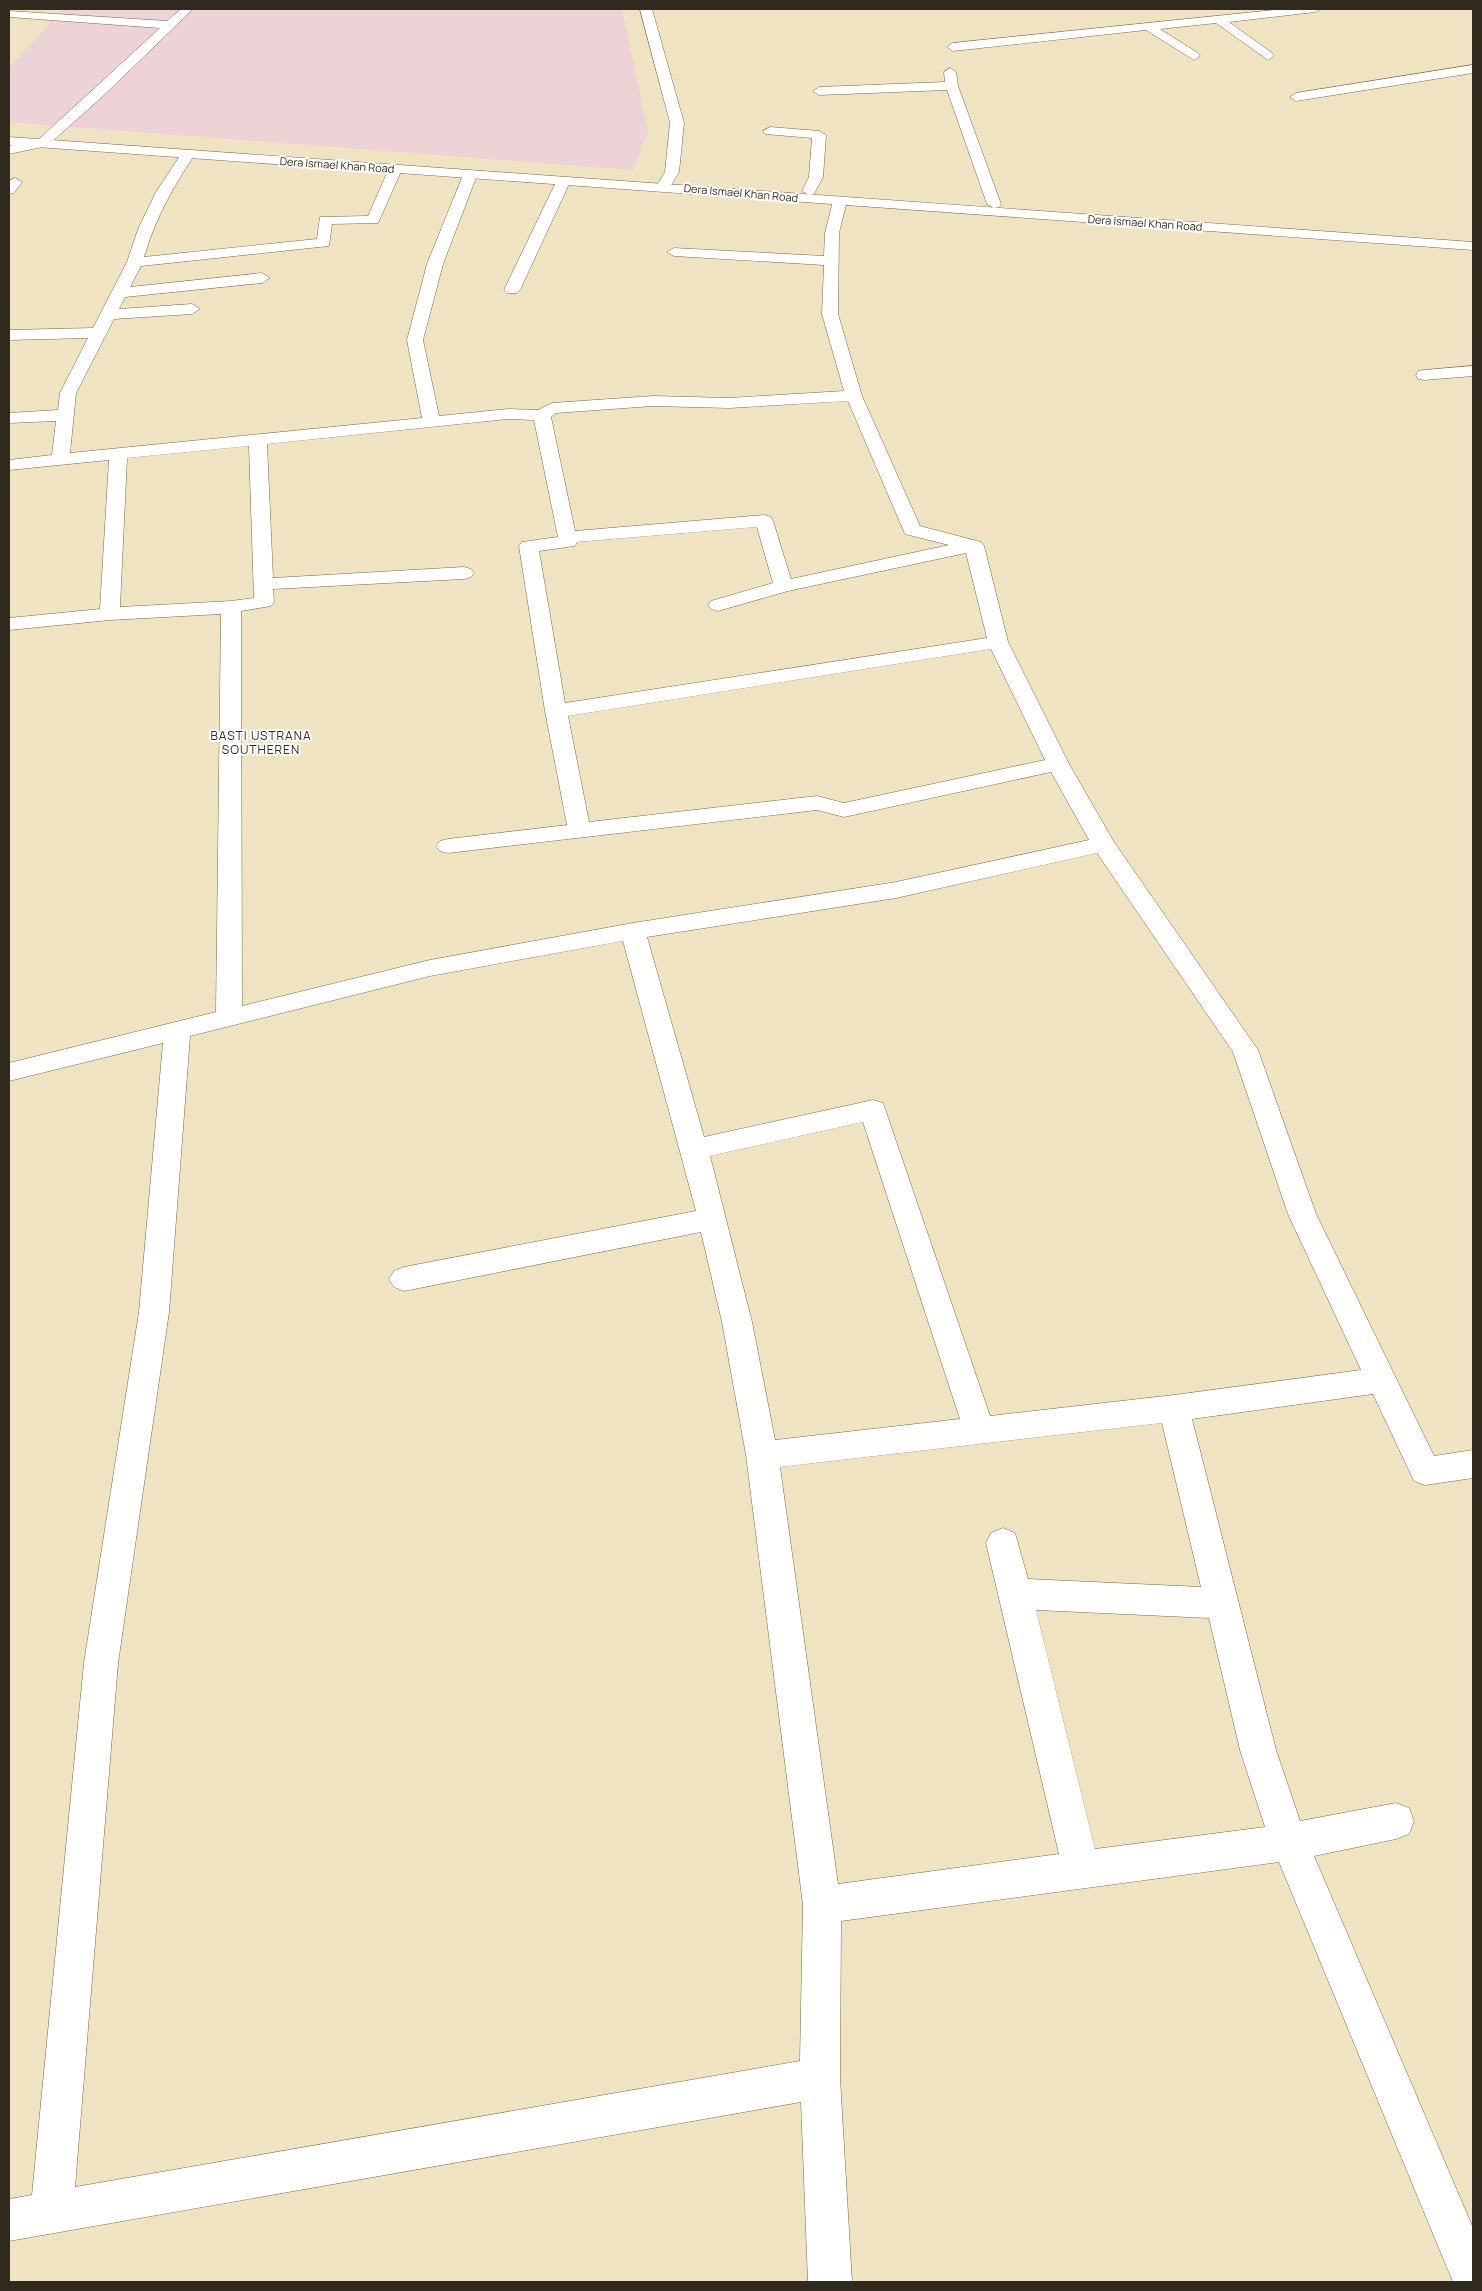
<svg xmlns="http://www.w3.org/2000/svg" width="1482" height="2291" viewBox="0 0 1482 2291" font-family="Manrope,sans-serif">
	<style>
		.education { fill: #edd2d6 }
		.lines { fill: none; stroke-linecap: round; stroke-linejoin: round }
		.street-casing { stroke: #75694b; stroke-width: 1 }
		.secondary-casing { stroke: #75694b; stroke-width: 1 }
		.highway-casing { stroke: #75694b; stroke-width: 1 }
		.street { fill: #fff; fill-rule: evenodd }
		.secondary { fill: #fff; fill-rule: evenodd }
		.highway { fill: #fff; fill-rule: evenodd }
		.labels { text-anchor: middle; stroke-width: 4; stroke-linejoin: round; paint-order: stroke }
		.far-street-label { font-size: 11px; fill: #2f2a1d; stroke: #fff }
		.far-neighbourhood-label { font-size: 12px; letter-spacing: 1px; fill: #2f2a1d; stroke: #fff }
	</style>
	<rect width="100%" height="100%" fill="#f0e3c1"/>
	<polygon class="education" points="62,9 622,9 648,132 633,170 9,122 9,68"/>
	<g class="lines">
		<g class="street-casing">
			<g id="street">
				<polygon points="181,9 193,9 104,95 47,146 9,154 9,146 38,140 160,28 9,17 9,11 167,21"/>
				<polygon points="1284,9 1321,9 1315,12 1229,22 1272,53 1274,56 1268,60 1216,23 1160,29 1198,53 1200,56 1194,60 1146,30 953,51 947,47 953,43"/>
				<polygon points="1473,65 1473,73 1296,101 1290,97 1296,93"/>
				<polygon points="950,68 956,72 958,86 1001,204 999,207 994,208 987,204 947,90 819,95 813,91 819,87 945,82 944,72"/>
				<polygon points="770,127 819,131 826,135 823,177 814,194 809,195 802,191 809,177 812,138 765,134 763,131"/>
				<path d="M188 150 195 154C173 187 155 219 144 257L317 239 320 217 368 216 390 166H400L402 169 378 223 332 224 329 246 141 266 130 287 262 273 270 278 262 283 125 297 119 309 192 304 200 309 192 314 114 319 76 393 70 453 422 418 407 340 427 264 463 175 470 171 477 175 443 264 423 340 439 416 508 409 538 410 552 403 653 396 729 398 844 391 822 314 824 265 674 256 667 252 674 248 824 256 825 233 833 201 840 197 847 201 839 233 838 314 862 396 920 526 981 542 984 546 1008 642 1069 764 1114 842 1258 1050 1316 1214 1434 1456 1473 1450V1478L1425 1485 1414 1481 1373 1394 1192 1419 1276 1750 1300 1821 1396 1803 1409 1808 1414 1821 1409 1834 1396 1839 1314 1856 1473 2228V2282H1453L1279 1862 841 1921 840 2078 852 2282H808L801 2102 9 2241V2199L32 2195 84 1663 139 1312 163 1043 9 1081V1063L216 1012 221 614 110 620 9 630V618L100 609 109 460 9 470V460L52 455 56 421 9 423V413L58 410 60 393 88 338 9 340V330L93 328 127 262 138 229 156 192 183 151ZM848 401 905 534 949 545 791 579 773 521 771 517 764 515 575 531 551 417 556 413 653 406 729 408ZM508 419 534 420 558 537 522 542 519 546 545 711 567 825 448 839 440 841 436 846 440 851 448 853 817 810 844 817 1051 772 1089 840 896 882 633 923 430 960 242 1006 241 611 271 606 274 602 273 589 464 579 471 577 474 573 471 569 464 567 273 578 267 444ZM249 446 254 598 231 601 120 607 127 458ZM757 527 773 583 711 601 708 605 711 609 718 611 788 591 966 553 987 638 565 703 539 551 575 546 577 542ZM991 649 1045 760 844 803 817 796 589 822 568 716ZM1097 853 1233 1052 1288 1214 1361 1370 1174 1395 990 1416 883 1103 873 1100 704 1137 647 937 896 898ZM623 941 696 1211 404 1267 394 1271 389 1279 394 1287 404 1291 701 1232 722 1322 746 1455 803 1905 800 2061 75 2187 118 1663 169 1312 190 1036 430 976ZM863 1122 960 1419 775 1440 752 1322 710 1156ZM1162 1423 1201 1587 1028 1579 1015 1533 1003 1528 991 1533 986 1543 1059 1854 838 1884 780 1467ZM1036 1610 1209 1618 1240 1750 1265 1827 1095 1849Z"/>
				<polygon points="15,178 22,182 14,193 9,194 9,181"/>
				<polygon points="563,178 570,182 520,290 517,293 507,293 504,290 556,182"/>
				<polygon points="1473,366 1473,376 1424,380 1418,379 1416,375 1418,371 1424,370"/>
			</g>
		</g>
		<g class="secondary-casing">
			<polygon id="secondary" points="640,9 652,9 684,123 679,172 668,190 663,191 656,187 665,172 670,123"/>
		</g>
		<g class="highway-casing">
			<polygon id="highway" points="9,137 1473,242 1473,250 9,145"/>
		</g>
		<use href="#street" class="street"/>
		<use href="#secondary" class="secondary"/>
		<use href="#highway" class="highway"/>
	</g>
	<g class="labels">
		<g class="far-street-label">
			<text transform="translate(337 165) rotate(4)" y="4">Dera Ismael Khan Road</text>
			<text transform="translate(741 193) rotate(5)" y="4">Dera Ismael Khan Road</text>
			<text transform="translate(1145 223) rotate(4)" y="4">Dera Ismael Khan Road</text>
		</g>
		<g class="far-neighbourhood-label">
			<text x="261" y="740">BASTI USTRANA<tspan x="261" dy="14">SOUTHEREN</tspan></text>
		</g>
	</g>
	<rect width="1482" height="2291" fill="none" stroke="#2f2a1d" stroke-width="20"/>
</svg>
